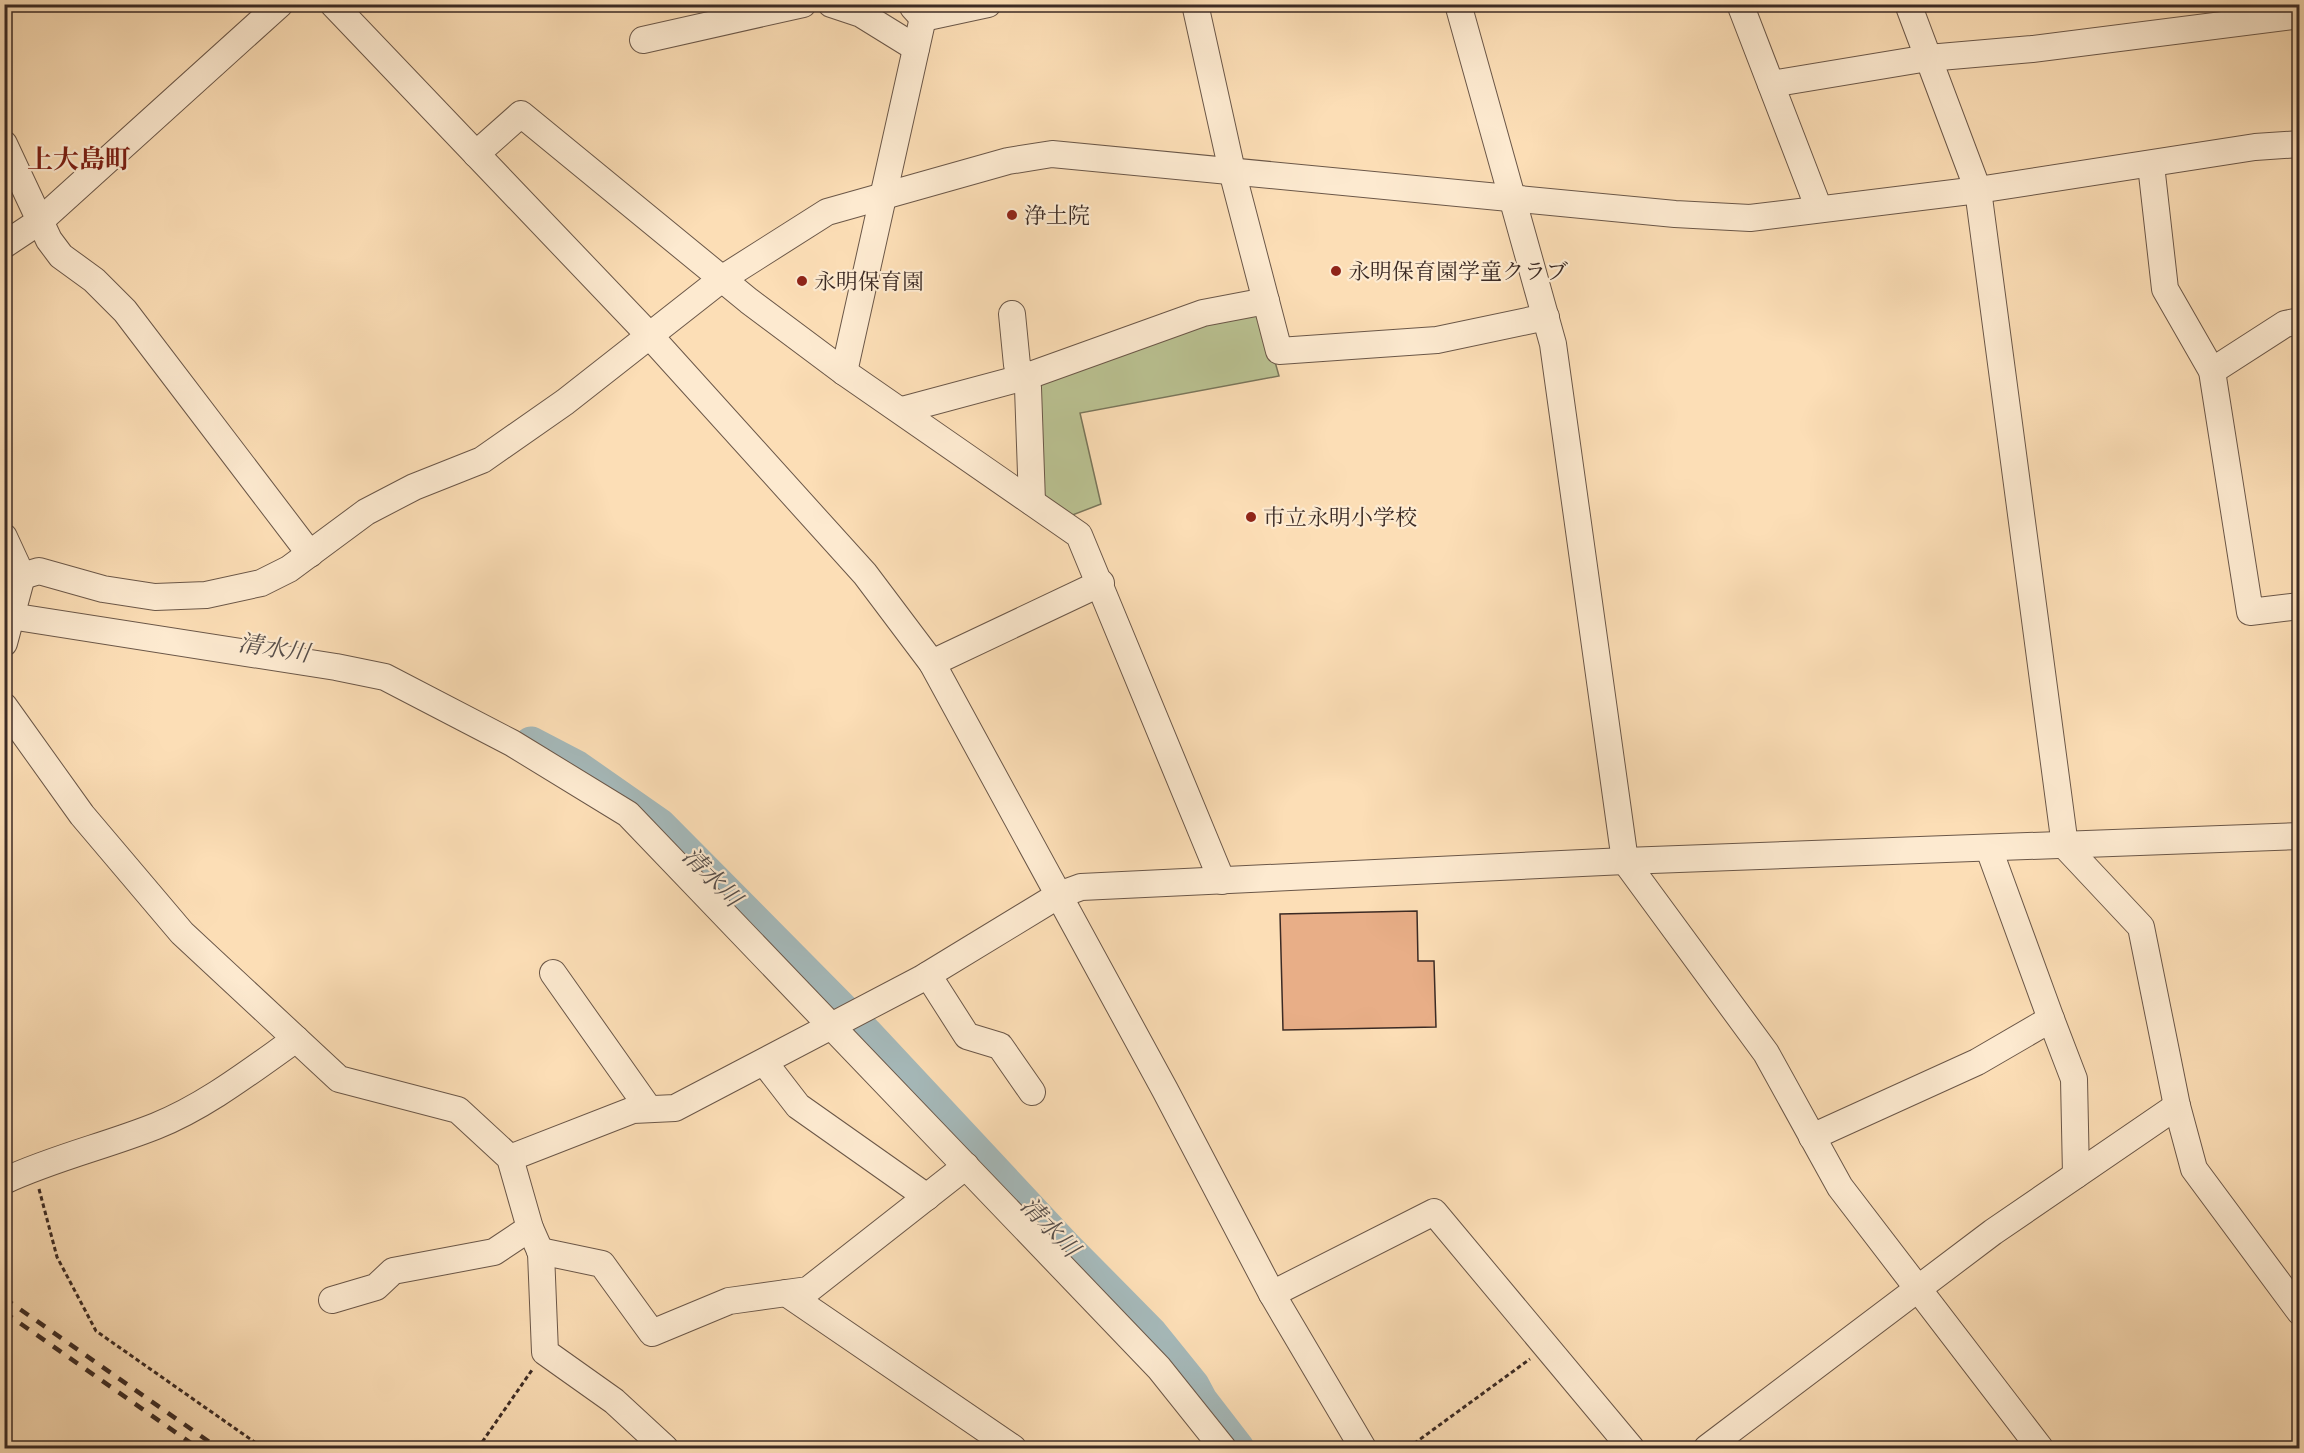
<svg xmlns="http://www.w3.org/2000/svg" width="2304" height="1453" viewBox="0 0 2304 1453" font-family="'Gentium Book Plus','Noto Serif JP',serif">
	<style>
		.green { fill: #bac292; stroke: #7a765b; stroke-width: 1.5 }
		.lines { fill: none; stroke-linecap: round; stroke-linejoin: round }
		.river { stroke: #a5b9ba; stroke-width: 33 }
		.building { fill: #e8ae87; stroke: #3b2a24; stroke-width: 1.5 }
		.minor-casing { stroke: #6b5748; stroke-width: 28 }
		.path { stroke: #3b2a24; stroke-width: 3; stroke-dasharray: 4.5 3; stroke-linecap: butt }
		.minor { stroke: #fdead0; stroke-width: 26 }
		.rail { stroke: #3b2a24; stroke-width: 4.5; stroke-dasharray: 10 10; stroke-linecap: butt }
		.poi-dot { fill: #8f2418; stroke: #fdead0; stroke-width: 2 }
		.labels { text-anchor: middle; stroke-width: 4.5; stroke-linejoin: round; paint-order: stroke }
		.poi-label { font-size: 22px; fill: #3b2a24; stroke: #fdead0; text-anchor: start }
		.water-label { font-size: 24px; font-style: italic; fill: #564e4a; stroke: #fdead0 }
		.quarter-label { font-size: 26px; font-weight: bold; fill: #7a1f14; stroke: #fdead0 }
	</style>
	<rect width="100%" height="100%" fill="#fcdeb6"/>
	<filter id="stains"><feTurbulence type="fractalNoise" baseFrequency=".00333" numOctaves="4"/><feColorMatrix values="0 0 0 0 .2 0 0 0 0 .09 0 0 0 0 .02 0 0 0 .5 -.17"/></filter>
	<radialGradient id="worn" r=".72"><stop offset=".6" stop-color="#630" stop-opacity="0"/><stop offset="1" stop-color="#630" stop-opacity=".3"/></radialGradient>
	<polygon class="green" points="1260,308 1279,376 1080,413 1101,504 1070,516 1041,498 1037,379"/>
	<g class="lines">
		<polyline class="river" points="531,743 577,767 660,825 866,1033 1064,1245 1151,1333 1193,1385 1201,1400 1238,1448"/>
	</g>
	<polygon class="building" points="1417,911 1418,961 1434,961 1436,1027 1283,1030 1280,914"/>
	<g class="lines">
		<g class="minor-casing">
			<g id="minor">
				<polyline points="333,4 650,336 865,574 932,663 1165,1090 1272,1294 1363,1448"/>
				<polyline points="831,4 861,14 916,48"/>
				<polyline points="1195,4 1232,171 1279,351 1437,340 1546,317"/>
				<polyline points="1458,4 1553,344 1625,861 1766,1053 1840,1187 2040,1448"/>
				<polyline points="1740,4 1819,209"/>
				<polyline points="1908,4 1978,190 2065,846 2141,927 2177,1106 2194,1169 2300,1312"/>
				<polyline points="913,7 923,18 988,4"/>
				<polyline points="643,40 803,4"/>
				<polyline points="1771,84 1928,58 2032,49 2300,15"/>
				<polyline points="4,144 49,240 61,256 94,280 125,311 310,554"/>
				<polyline points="476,154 521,114 749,301 844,372 1079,535 1222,881"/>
				<polyline points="2151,165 2165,289 2212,371 2250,612 2300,606"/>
				<polyline points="4,245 40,221 280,4"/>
				<polyline points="1012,314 1017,365 1025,377 1028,388 1032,502"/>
				<polyline points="2212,371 2285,324 2300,321"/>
				<polyline points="844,372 926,4"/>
				<polyline points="902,410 1025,377 1203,313 1266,301"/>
				<polyline points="4,537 22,576 4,643"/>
				<polyline points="22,576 39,571 103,589 155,597 206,595 261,583 289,569 366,512 414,487 482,460 565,402 723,278 827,212 1008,161 1052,154 1675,214 1750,218 1978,190 2255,147 2300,144"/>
				<polyline points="4,615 336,667 385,677 512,743 628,814 1159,1368 1223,1448"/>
				<polyline points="932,663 1101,583"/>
				<polyline points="4,706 82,815 182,933 339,1079 458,1110 510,1158 530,1228 541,1253 545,1352 614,1401 665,1448"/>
				<polyline points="1989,849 2051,1019"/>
				<polyline points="553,973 649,1109"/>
				<polyline points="928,975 967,1036 1000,1046 1032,1092"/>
				<polyline points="764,1062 798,1106 927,1197"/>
				<polyline points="1812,1137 1977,1062 2051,1019 2074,1079 2076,1175"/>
				<polyline points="510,1158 633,1110 675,1108 921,979 1059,895 1081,887 1625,861 2300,836"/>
				<path d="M4 1181C53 1158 106 1146 156 1126 206 1106 252 1070 296 1039"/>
				<polyline points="540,1251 602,1264 652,1333 729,1301 808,1290 966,1166"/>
				<polyline points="786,1293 1013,1448"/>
				<polyline points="1272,1294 1434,1212 1631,1448"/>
				<polyline points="332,1300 376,1287 393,1271 494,1252 530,1228"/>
				<polyline points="1707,1448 1993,1232 2177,1106"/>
			</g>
		</g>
		<g class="path">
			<polyline points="39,1189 57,1257 96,1331 263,1448"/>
			<polyline points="478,1448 532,1370"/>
			<polyline points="1408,1448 1530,1359"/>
		</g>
		<use href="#minor" class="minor"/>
		<g class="rail">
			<polyline points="4,1298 218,1448"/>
			<polyline points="4,1312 198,1448"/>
		</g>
	</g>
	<g class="poi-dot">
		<circle cx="1012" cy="215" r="6"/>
		<circle cx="1336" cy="271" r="6"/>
		<circle cx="802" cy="281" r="6"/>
		<circle cx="1251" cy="517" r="6"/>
	</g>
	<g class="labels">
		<g class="poi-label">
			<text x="1024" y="223">浄土院</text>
			<text x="1348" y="279">永明保育園学童クラブ</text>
			<text x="814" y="289">永明保育園</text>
			<text x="1263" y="525">市立永明小学校</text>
		</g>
		<g class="water-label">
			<text transform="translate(274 648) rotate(9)" y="8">清水川</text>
			<text transform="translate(712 877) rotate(45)" y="8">清水川</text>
			<text transform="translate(1050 1227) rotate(46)" y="8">清水川</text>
		</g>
		<g class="quarter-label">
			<text x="79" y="168">上大島町</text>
		</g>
	</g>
	<rect width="2304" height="1453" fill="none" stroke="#fcdeb6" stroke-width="24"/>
	<rect x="6" y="6" width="2292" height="1441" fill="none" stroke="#3b2a24" stroke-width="3"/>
	<rect x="12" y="12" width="2280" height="1429" fill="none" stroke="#3b2a24" stroke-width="1.5"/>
	<rect width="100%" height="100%" filter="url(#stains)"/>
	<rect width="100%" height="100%" fill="url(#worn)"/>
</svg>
